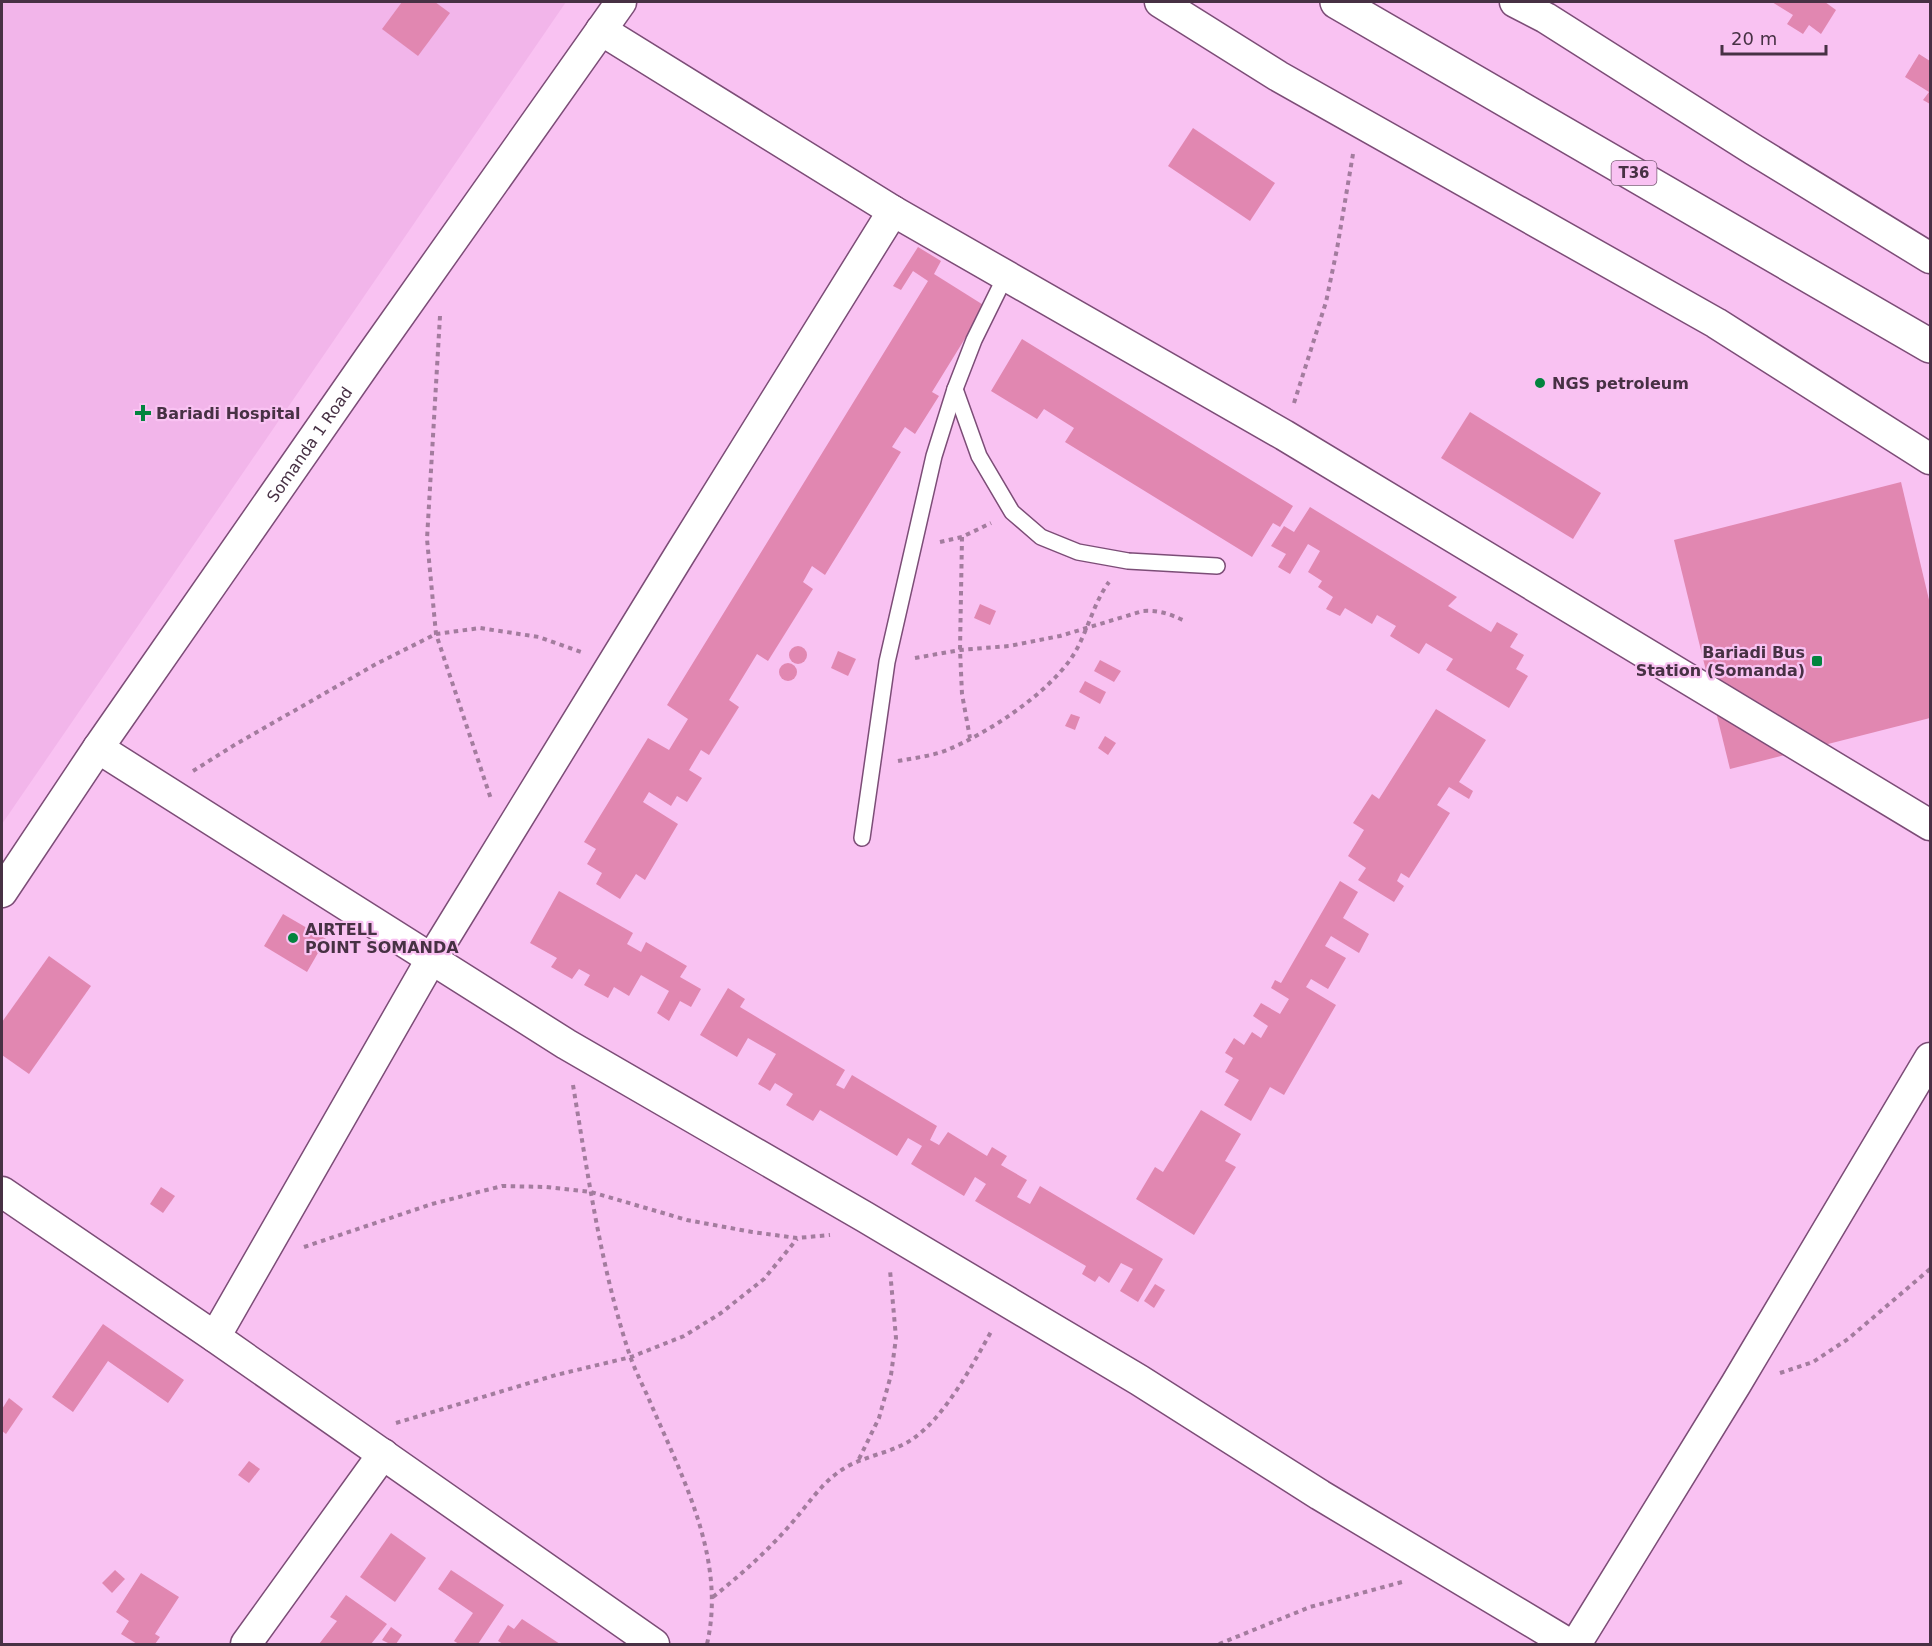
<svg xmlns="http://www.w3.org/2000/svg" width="1932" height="1646" viewBox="0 0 1932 1646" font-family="'DejaVu Sans',sans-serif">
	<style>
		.built { fill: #f2b5ea }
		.building { fill: #e187b1 }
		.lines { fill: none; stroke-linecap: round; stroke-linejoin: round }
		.lane-casing { stroke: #7c4d77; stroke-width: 18 }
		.street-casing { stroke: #7c4d77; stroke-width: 33 }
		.highway-casing { stroke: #7c4d77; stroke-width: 36 }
		.path { stroke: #a37c9e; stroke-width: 4; stroke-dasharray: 4.5 4.5; stroke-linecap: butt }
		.lane { stroke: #fff; stroke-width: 15 }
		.street { stroke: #fff; stroke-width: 30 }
		.highway { stroke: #fff; stroke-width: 33 }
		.poi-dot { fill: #02843e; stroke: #f9c2f2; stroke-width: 2 }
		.labels { text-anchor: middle; stroke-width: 4.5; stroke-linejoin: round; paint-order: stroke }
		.shield { fill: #f9c2f2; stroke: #7c5c78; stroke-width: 1.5 }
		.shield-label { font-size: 15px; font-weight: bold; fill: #473144 }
		.poi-label { font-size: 16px; font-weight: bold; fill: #473144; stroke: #f9c2f2; text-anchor: start }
		.street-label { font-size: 16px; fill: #473144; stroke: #f9c2f2 }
	</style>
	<rect width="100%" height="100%" fill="#f9c2f2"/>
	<polygon class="built" points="2,2 566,2 2,824"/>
	<g class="building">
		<polygon points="402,2 435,2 450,13 418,56 382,29"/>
		<polygon points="1772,2 1825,2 1836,10 1821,34 1809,25 1803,34 1787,24 1793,15"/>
		<polygon points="1919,54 1930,61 1930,104 1923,100 1929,92 1905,77"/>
		<polygon points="1193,128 1275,183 1250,221 1168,166"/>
		<polygon points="918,247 941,261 934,274 985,306 932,392 939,396 915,434 905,427 892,447 901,452 825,575 812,566 803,582 813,589 768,661 757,654 729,700 739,707 709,755 701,750 689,770 702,778 687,802 677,796 671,806 649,792 643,802 678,824 645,880 636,874 620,899 596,884 602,873 587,864 596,849 584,842 648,738 669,750 688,719 667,705 928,281 913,271 901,290 893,286"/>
		<polygon points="1022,339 1293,506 1280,527 1273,523 1252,557 1065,442 1074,428 1044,409 1037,419 991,391"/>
		<polygon points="1470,412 1601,493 1573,539 1441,458"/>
		<polygon points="1901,482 1930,604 1930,718 1730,769 1674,540"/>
		<polygon points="1310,507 1457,597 1448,606 1491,632 1497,622 1518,634 1510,647 1524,655 1516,669 1528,676 1509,708 1446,670 1453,659 1426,643 1419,654 1390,636 1396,626 1377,615 1372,624 1345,608 1340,616 1326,609 1333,597 1318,587 1322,581 1308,572 1320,551 1308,544 1290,574 1278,567 1286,554 1271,546 1284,526 1294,532"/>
		<polygon points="980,604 996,611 990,625 974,618"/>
		<circle cx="798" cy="655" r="9"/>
		<polygon points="838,651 856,659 848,676 831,668"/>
		<polygon points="1100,660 1121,671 1114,682 1094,671"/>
		<circle cx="788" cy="672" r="9"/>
		<polygon points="1085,681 1106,692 1100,704 1079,692"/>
		<polygon points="1436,709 1486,740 1459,782 1473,791 1469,799 1449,787 1437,805 1450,813 1409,878 1401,873 1397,881 1404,886 1394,902 1358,880 1366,868 1348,856 1364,830 1353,823 1372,794 1379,799"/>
		<polygon points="1071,714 1080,717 1075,730 1065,726"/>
		<polygon points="1105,736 1116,743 1108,755 1098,748"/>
		<polygon points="1340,881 1358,892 1343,918 1369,934 1359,953 1331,936 1325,946 1346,958 1328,989 1311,979 1306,987 1336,1005 1284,1095 1270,1087 1251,1121 1224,1105 1239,1080 1225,1072 1233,1058 1225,1053 1234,1038 1244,1045 1252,1032 1261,1038 1268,1026 1253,1016 1261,1003 1280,1014 1289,999 1271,988 1275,980 1281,983"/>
		<polygon points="559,891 633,933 627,944 641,952 646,942 687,966 680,977 701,989 691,1007 680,1001 669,1021 657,1013 669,991 641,975 629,996 614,987 608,998 584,985 590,975 579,969 572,979 551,967 557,958 530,943"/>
		<polygon points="283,914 326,939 307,972 264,946"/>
		<polygon points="49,956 91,986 29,1074 2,1055 2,1022"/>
		<polygon points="728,988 745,999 740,1007 845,1070 836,1085 844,1089 852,1075 937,1126 930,1140 939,1145 948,1132 987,1156 992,1147 1007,1156 1001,1165 1027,1180 1017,1197 1030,1204 1040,1186 1163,1259 1138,1302 1120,1291 1133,1269 1121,1263 1109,1283 1099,1276 1095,1282 1082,1274 1086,1266 975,1201 986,1184 975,1177 964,1196 911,1164 922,1146 908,1138 897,1156 820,1110 813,1121 786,1105 793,1094 775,1083 770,1091 758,1084 776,1054 748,1038 737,1057 700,1035"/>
		<polygon points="1201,1110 1241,1134 1225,1161 1236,1167 1194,1235 1136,1199 1155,1167 1163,1172"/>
		<polygon points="161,1187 175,1196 163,1213 150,1204"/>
		<polygon points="1155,1284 1165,1290 1154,1308 1144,1301"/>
		<polygon points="103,1324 184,1380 168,1403 108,1361 73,1412 52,1397"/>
		<polygon points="9,1398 23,1409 6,1434 2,1431 2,1409"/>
		<polygon points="249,1461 260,1469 249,1483 238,1475"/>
		<polygon points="391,1533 426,1558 395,1602 360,1577"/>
		<polygon points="115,1570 125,1579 112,1593 102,1583"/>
		<polygon points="451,1570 504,1605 478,1644 459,1644 454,1641 473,1613 438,1589"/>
		<polygon points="141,1573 179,1597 155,1634 160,1637 155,1644 137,1644 121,1634 129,1621 116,1612"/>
		<polygon points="346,1595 387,1624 371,1644 319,1644 337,1621 330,1617"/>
		<polygon points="522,1619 560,1644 503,1644 498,1641 508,1625 514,1629"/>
		<polygon points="391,1627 402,1635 396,1644 390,1644 382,1640"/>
	</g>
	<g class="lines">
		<g class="lane-casing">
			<g id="lane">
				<polyline points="955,389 979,456 1012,512 1041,537 1078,552 1128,561 1217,566"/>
				<polyline points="862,838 887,662 934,456 955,389 974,340 1006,275"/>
			</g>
		</g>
		<g class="street-casing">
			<g id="street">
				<polyline points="1160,2 1278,76 1716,323 1930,459"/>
				<polyline points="1515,2 1546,18 1754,150 1930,258"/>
				<polyline points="601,30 893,211 1284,435 1930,825"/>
				<polyline points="98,748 566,1044 865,1217 1139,1380 1320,1495 1569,1644"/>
				<path id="s1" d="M2 892 98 748 370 357 621 2"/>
				<polyline points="2,1192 215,1337 654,1644"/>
				<polyline points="215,1337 432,958 680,554 893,211"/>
				<polyline points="246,1644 383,1454"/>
				<polyline points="1576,1644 1736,1384 1930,1058"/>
			</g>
		</g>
		<g class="highway-casing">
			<polyline id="highway" points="1337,2 1930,346"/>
		</g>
		<g class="path">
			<polyline points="440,316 427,539 436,634 491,799"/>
			<polyline points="1294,403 1326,302 1337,249 1353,154"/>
			<polyline points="962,537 960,650 962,694 970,738"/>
			<polyline points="940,542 962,537 991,523"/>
			<path d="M915 658 960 650 1009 646 1060 636 1143 611C1159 610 1170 614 1185 621"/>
			<path d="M898 761C914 758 932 756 947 750 988 733 1044 696 1070 660 1087 636 1092 605 1109 582"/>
			<polyline points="193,771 236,744 376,664 436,634 480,628 539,637 581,652"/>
			<path d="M573 1085C588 1175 601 1269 630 1356 635 1370 642 1384 648 1397 681 1475 727 1558 707 1644"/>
			<polyline points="304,1247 432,1204 502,1186 546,1187 591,1192 687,1220 752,1232 797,1238 830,1235"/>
			<polyline points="1780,1373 1813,1362 1848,1339 1930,1269"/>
			<polyline points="396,1423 556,1375 631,1357 684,1336 721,1313 764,1279 797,1239"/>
			<polyline points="859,1459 879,1418 891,1375 896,1338 890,1270"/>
			<path d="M713 1597C743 1573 771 1548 796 1518 809 1503 820 1486 836 1474 858 1456 888 1455 911 1440 944 1419 973 1364 992 1330"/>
			<polyline points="1219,1644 1310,1607 1402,1582"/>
		</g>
		<use href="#lane" class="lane"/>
		<use href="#street" class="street"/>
		<use href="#highway" class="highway"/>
	</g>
	<g class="poi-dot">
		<circle cx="1540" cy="383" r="6"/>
		<path d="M140 404h6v6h6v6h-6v6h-6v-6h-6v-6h6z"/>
		<rect x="1811" y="655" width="12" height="12" rx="3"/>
		<circle cx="293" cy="938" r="6"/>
	</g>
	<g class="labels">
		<rect class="shield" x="1611.5" y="161" width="45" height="24" rx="4.5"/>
		<g class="shield-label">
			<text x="1634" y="178">T36</text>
		</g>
		<g class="poi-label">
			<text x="1552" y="389">NGS petroleum</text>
			<text x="156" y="419">Bariadi Hospital</text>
			<text x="1805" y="658" text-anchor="end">Bariadi Bus<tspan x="1805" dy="18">Station (Somanda)</tspan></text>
			<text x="305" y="935">AIRTELL<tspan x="305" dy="18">POINT SOMANDA</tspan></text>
		</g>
		<g class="street-label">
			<text dy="6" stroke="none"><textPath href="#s1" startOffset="543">Somanda 1 Road</textPath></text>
		</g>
	</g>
	<rect width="1932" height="1646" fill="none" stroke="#473144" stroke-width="6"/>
	<path d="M1722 45v9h104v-9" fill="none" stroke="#473144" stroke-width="3"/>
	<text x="1731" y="45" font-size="18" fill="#473144" stroke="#f9c2f2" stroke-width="4.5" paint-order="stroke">20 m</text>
</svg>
